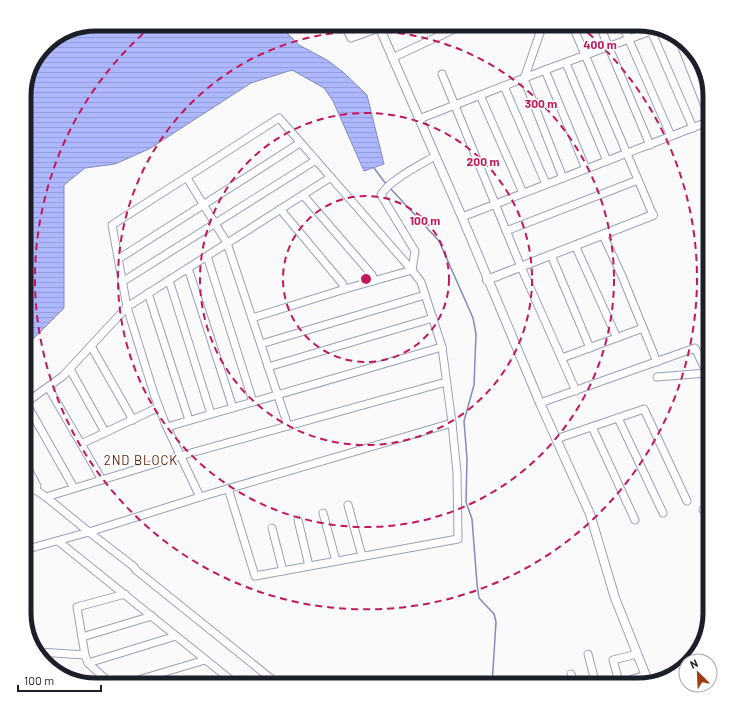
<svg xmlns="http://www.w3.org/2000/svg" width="734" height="709" viewBox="0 0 734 709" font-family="Barlow,sans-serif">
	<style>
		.water { fill: url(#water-rules); stroke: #828abe }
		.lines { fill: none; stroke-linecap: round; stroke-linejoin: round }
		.stream { stroke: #828abe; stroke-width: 1.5 }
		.minor-casing { stroke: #9ba0ba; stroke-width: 9 }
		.tertiary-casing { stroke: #9ba0ba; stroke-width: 10 }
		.minor { stroke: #fff; stroke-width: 7 }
		.tertiary { stroke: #fff; stroke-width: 8 }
		.ring { fill: none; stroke: #c2185b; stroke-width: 2; stroke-dasharray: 7 5 }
		.labels { text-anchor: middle; stroke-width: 3.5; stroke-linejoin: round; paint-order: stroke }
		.quarter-label { font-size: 13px; letter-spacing: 1px; fill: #5b1b02; stroke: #fff }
		.rim { fill: none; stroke: #1c1e28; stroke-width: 5 }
		.centre { fill: #c2185b; stroke: #fff; stroke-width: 2 }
		.ring-label { font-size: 12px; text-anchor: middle; font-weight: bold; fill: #c2185b; stroke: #fff; stroke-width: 3.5; stroke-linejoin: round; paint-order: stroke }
	</style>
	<defs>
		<pattern id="water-rules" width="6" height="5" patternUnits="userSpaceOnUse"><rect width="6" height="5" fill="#adb8ff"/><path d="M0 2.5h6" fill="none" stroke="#949edb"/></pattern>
	</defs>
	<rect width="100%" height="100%" fill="#fafafa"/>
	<g class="water">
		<polygon points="96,24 278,24 299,45 327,60 343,72 367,95 384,164 364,171 333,101 324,88 292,70 251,83 149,149 115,164 85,168 64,185 64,308 24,348 24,91 31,64 48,42"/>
		<polygon points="49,666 80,674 93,684 83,682 81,680 59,673"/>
	</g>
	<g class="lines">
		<g class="stream">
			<polyline points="374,168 386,184"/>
			<polyline points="390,188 439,241 473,318 476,334 474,385 464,421 467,459 466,502 472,519 477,584 479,598 494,614 496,622 492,685"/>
		</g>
		<g class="minor-casing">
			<g id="minor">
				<polyline points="344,24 351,38 379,28"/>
				<polyline points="435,24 440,36"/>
				<polyline points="543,24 524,79 563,178"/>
				<polyline points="572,24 653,215"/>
				<polyline points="599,24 650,145"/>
				<polyline points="622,24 671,136"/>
				<polyline points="649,26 693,128"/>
				<polyline points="678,37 710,119"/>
				<polyline points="392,58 465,24"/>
				<polyline points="566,63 607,161"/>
				<polyline points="545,70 586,169"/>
				<polyline points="442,74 521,267 576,391"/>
				<polyline points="504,86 546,184"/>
				<polyline points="480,95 523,193"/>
				<polyline points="419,119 545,70 659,28"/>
				<polyline points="187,178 227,243 288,426"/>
				<polyline points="303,195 372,275 374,281"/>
				<polyline points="280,209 342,283 345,289"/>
				<polyline points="462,217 710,121"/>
				<polyline points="506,231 638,180"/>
				<polyline points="603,235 622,276 657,362"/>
				<polyline points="575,245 617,338"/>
				<polyline points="551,255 590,348"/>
				<polyline points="207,256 253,402"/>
				<polyline points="119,257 123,256 300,143"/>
				<polyline points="188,268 233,408"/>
				<polyline points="169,280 211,414"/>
				<polyline points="122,282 316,160"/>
				<polyline points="148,293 189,420"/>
				<path d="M252 318 345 289 412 270 415 251 381 195C388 181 420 165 435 156"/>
				<polyline points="261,344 425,295"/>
				<polyline points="91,346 133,420"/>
				<polyline points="562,358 643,328"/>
				<polyline points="268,367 433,318"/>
				<polyline points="70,369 105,432"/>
				<polyline points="657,377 707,373"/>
				<polyline points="48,387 102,480"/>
				<polyline points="26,403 74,488"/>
				<polyline points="540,403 695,348 707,373 710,382"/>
				<polyline points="24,404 63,376 127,307 331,177"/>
				<polyline points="618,418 663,513"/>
				<polyline points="167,427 442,347"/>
				<polyline points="592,427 635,520"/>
				<polyline points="556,439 644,409 687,501"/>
				<polyline points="81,444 159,407"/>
				<polyline points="24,461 37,486 35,490"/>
				<polyline points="24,482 46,497 89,532 133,566 136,570 279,685"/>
				<polyline points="46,497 180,456 446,382"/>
				<polyline points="200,497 165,423 154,394 127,307 112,225 279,118 412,270 421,282 442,347 452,423 457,473 458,539 255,576 228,488"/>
				<polyline points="348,505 362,556"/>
				<polyline points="703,510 710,508"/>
				<polyline points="323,513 336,561"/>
				<polyline points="298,520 309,566"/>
				<polyline points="272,528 283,571"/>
				<polyline points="58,541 237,685"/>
				<polyline points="24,550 89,532 200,497 452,423"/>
				<polyline points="82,637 152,616"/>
				<polyline points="39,652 85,655 88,663 112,685"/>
				<polyline points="588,654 596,685"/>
				<polyline points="85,655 77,607 125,594"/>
				<polyline points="88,663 176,636"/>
				<polyline points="571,674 574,685"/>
				<polyline points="619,683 646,675"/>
				<polyline points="121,685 205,660"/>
				<polyline points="204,685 228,678"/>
				<polyline points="620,685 613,660 637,654"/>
			</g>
		</g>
		<g class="tertiary-casing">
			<g id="tertiary">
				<polyline points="378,24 462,217 540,403 590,514 615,598 648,681"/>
				<polyline points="487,280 653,215"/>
			</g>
		</g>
		<use href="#minor" class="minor"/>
		<use href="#tertiary" class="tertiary"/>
	</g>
	<g class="ring">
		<circle cx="366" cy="279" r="83"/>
		<circle cx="366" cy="279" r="166"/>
		<circle cx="366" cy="279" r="248"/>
		<path d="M579 25A331 331 0 1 1 153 25"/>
	</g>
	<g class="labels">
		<g class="quarter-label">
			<text x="141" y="465">2ND BLOCK</text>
		</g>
	</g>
	<path d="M0 0H734V709H0ZM96 31H638A65 65 0 0 1 703 96V613A65 65 0 0 1 638 678H96A65 65 0 0 1 31 613V96A65 65 0 0 1 96 31Z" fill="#fff" fill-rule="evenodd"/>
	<path class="rim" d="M96 31H638A65 65 0 0 1 703 96V613A65 65 0 0 1 638 678H96A65 65 0 0 1 31 613V96A65 65 0 0 1 96 31Z"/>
	<circle cx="366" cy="279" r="6" class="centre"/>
	<g class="ring-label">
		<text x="600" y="49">400 m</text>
		<text x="541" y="108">300 m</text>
		<text x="483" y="166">200 m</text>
		<text x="425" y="225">100 m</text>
	</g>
	<g transform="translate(698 673) rotate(336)"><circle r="19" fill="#ffffff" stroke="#a4a5a9"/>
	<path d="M0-3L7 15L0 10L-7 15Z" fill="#a03a12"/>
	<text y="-6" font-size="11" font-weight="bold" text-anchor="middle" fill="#1c1e28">N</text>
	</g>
	<path d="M18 685v6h83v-6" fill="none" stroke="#1c1e28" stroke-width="2"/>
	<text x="24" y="685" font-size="12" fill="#1c1e28" stroke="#ffffff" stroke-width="3" paint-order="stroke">100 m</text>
</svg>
